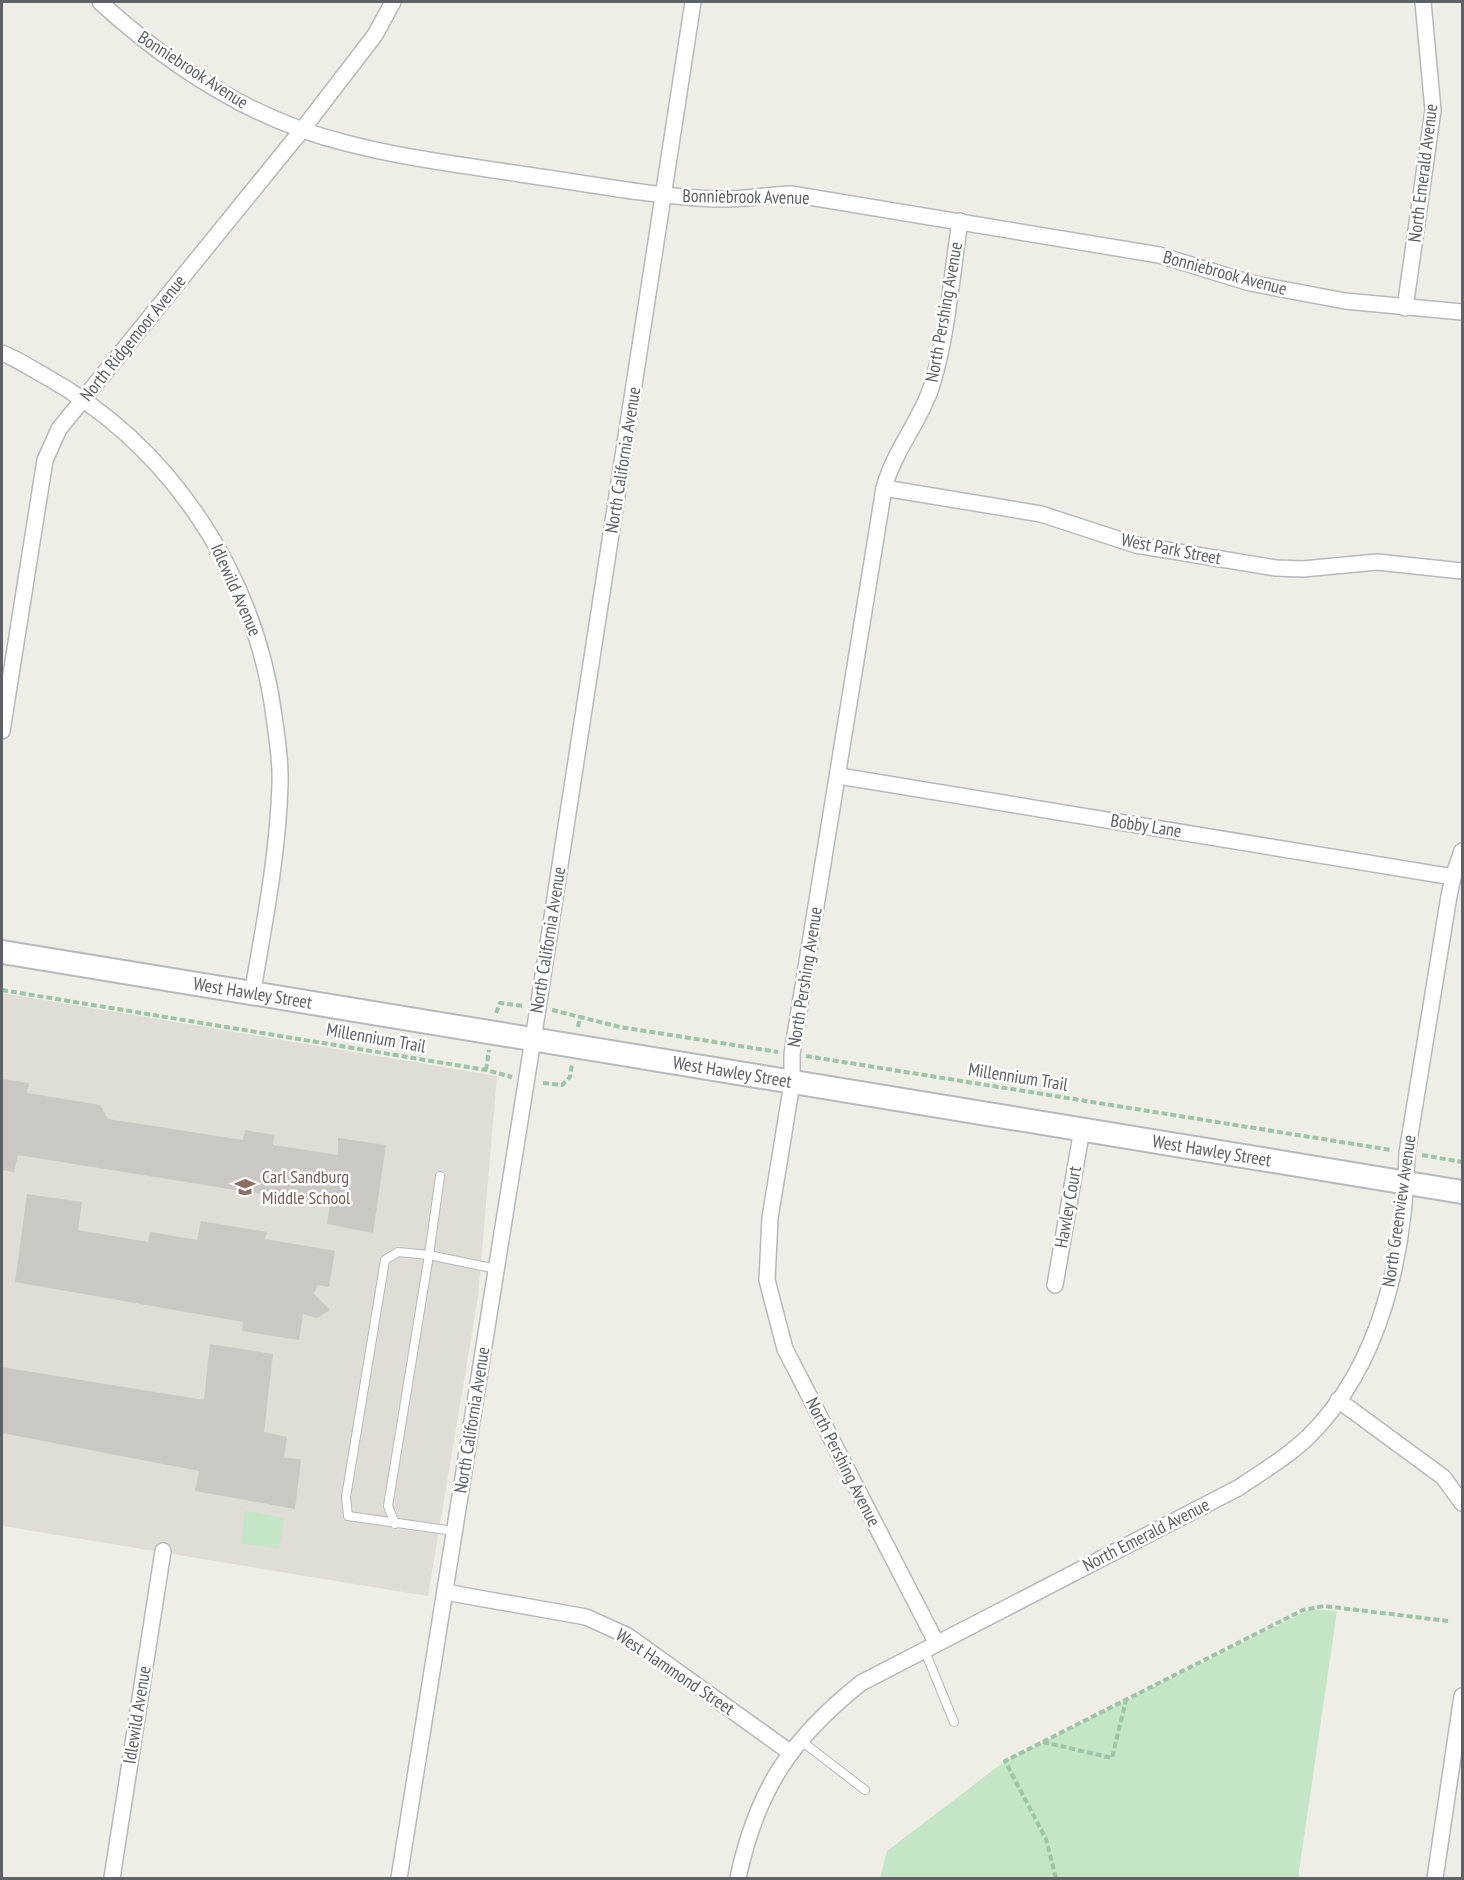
<svg xmlns="http://www.w3.org/2000/svg" width="1464" height="1880" viewBox="0 0 1464 1880" font-family="'PT Sans Narrow',sans-serif">
	<style>
		.education { fill: #dfddd5 }
		.green { fill: #c4e5c6 }
		.building { fill: #cbc8c4 }
		.lines { fill: none; stroke-linecap: round; stroke-linejoin: round }
		.lane-casing { stroke: #b6b8bc; stroke-width: 10 }
		.street-casing { stroke: #b6b8bc; stroke-width: 18 }
		.secondary-casing { stroke: #b5b8bd; stroke-width: 26 }
		.path { stroke: #9cc4a9; stroke-width: 4; stroke-dasharray: 6 3; stroke-linecap: butt }
		.lane { stroke: #fff; stroke-width: 8 }
		.street { stroke: #fff; stroke-width: 15 }
		.secondary { stroke: #fff; stroke-width: 22 }
		.labels { text-anchor: middle; stroke-width: 5; stroke-linejoin: round; paint-order: stroke }
		.street-label { font-size: 18px; fill: #5e6166; stroke: #fff }
		.education-label { font-size: 18px; fill: #785e54; stroke: #fff; text-anchor: start }
	</style>
	<rect width="100%" height="100%" fill="#efeee6"/>
	<polygon class="education" points="2,993 497,1076 478,1297 428,1596 2,1526"/>
	<g class="green">
		<polygon points="245,1511 284,1518 279,1549 241,1543"/>
		<polygon points="1311,1609 1337,1611 1298,1878 880,1878 887,1851 1005,1761"/>
	</g>
	<g class="building">
		<polygon points="2,1079 29,1083 27,1093 100,1105 108,1119 243,1140 245,1130 274,1135 273,1145 338,1155 338,1138 386,1145 373,1233 327,1224 330,1205 18,1155 14,1172 2,1170"/>
		<polygon points="27,1194 82,1202 78,1230 148,1242 150,1232 197,1240 201,1221 267,1232 265,1239 335,1251 329,1287 317,1285 314,1294 330,1310 317,1318 303,1314 299,1340 242,1331 243,1322 15,1282"/>
		<polygon points="210,1344 273,1354 264,1432 287,1437 284,1458 301,1459 295,1509 195,1491 199,1471 2,1433 2,1367 204,1400"/>
	</g>
	<g class="lines">
		<g class="lane-casing">
			<g id="lane">
				<polyline points="440,1176 429,1255 398,1252 385,1260 346,1497 348,1516 454,1531"/>
				<polyline points="395,1524 388,1506 429,1255 496,1269"/>
				<polyline points="924,1649 954,1722"/>
				<polyline points="800,1740 865,1790"/>
			</g>
		</g>
		<g class="street-casing">
			<g id="street">
				<path d="M100 2C170 66 252 120 346 143 403 158 462 165 520 174 585 183 649 196 714 199 740 200 766 195 791 194L1159 255 1250 283 1345 301 1462 312"/>
				<polyline points="1405,308 1433,110 1423,2"/>
				<path d="M2 353C17 359 31 368 45 376 171 446 255 574 274 716 277 738 281 761 280 784 278 855 264 925 252 995"/>
				<polyline points="884,488 1041,514 1136,545 1276,568 1303,569 1377,562 1462,571"/>
				<polyline points="2,731 45,460 59,429 302,130 375,35 393,2"/>
				<polyline points="839,776 1453,877"/>
				<polyline points="1055,1285 1082,1129"/>
				<polyline points="1338,1400 1443,1477 1462,1503"/>
				<polyline points="445,1592 586,1617 628,1636 791,1753"/>
				<path d="M936 1642 785 1349 767 1280 770 1218 792 1083V1054L884 488C894 451 919 423 931 388 947 339 952 273 960 221"/>
				<polyline points="112,1878 163,1551"/>
				<polyline points="399,1878 538,1008 693,2"/>
				<path d="M738 1878C757 1789 791 1739 861 1683L1238 1488C1262 1472 1287 1457 1308 1437 1382 1365 1405 1252 1407 1153L1449 896 1453 877 1462 851"/>
				<polyline points="1435,1878 1462,1696"/>
			</g>
		</g>
		<g class="secondary-casing">
			<g id="secondary">
				<path id="s1" d="M2 952 1462 1192"/>
			</g>
		</g>
		<g class="path">
			<polyline points="2,990 486,1070 512,1077"/>
			<polyline points="552,1010 580,1017"/>
			<polyline points="496,1013 500,1003 524,1006"/>
			<polyline points="578,1027 580,1017 620,1027 778,1052"/>
			<polyline points="806,1056 1391,1150"/>
			<polyline points="486,1070 489,1050"/>
			<polyline points="543,1083 562,1085 570,1077 572,1064"/>
			<polyline points="1422,1155 1462,1162"/>
			<polyline points="1043,1742 1112,1758 1126,1700"/>
			<polyline points="1056,1878 1046,1839 1005,1761 1303,1610 1324,1606 1448,1621"/>
		</g>
		<use href="#lane" class="lane"/>
		<use href="#street" class="street"/>
		<use href="#secondary" class="secondary"/>
	</g>
	<defs>
		<g id="school-bare" transform="scale(1.62)"><path d="M0-5L7-2L0 1L-7-2ZM-4 1L0 2.5L4 1V4Q0 6-4 4Z" fill="#8d6e63" stroke="#fff" stroke-width="2.5" paint-order="stroke"/></g>
	</defs>
	<g fill-rule="evenodd">
		<use href="#school-bare" x="245" y="1187"/>
	</g>
	<g class="labels">
		<g class="street-label">
			<text transform="translate(193 70) rotate(33)" y="6">Bonniebrook Avenue</text>
			<text transform="translate(1423 173) rotate(-83)" y="6">North Emerald Avenue</text>
			<text transform="translate(746 197) rotate(1)" y="6">Bonniebrook Avenue</text>
			<text transform="translate(1225 273) rotate(15)" y="6">Bonniebrook Avenue</text>
			<text transform="translate(944 312) rotate(-80)" y="6">North Pershing Avenue</text>
			<text transform="translate(133 338) rotate(-51)" y="6">North Ridgemoor Avenue</text>
			<text transform="translate(623 460) rotate(-81)" y="6">North California Avenue</text>
			<text transform="translate(1171 549) rotate(11)" y="6">West Park Street</text>
			<text transform="translate(236 590) rotate(66)" y="6">Idlewild Avenue</text>
			<text transform="translate(1146 826) rotate(9)" y="6">Bobby Lane</text>
			<text transform="translate(548 940) rotate(-81)" y="6">North California Avenue</text>
			<text transform="translate(805 977) rotate(-81)" y="6">North Pershing Avenue</text>
			<text dy="6" stroke="none"><textPath href="#s1" startOffset="254">West Hawley Street</textPath></text>
			<text transform="translate(376 1038) rotate(10)" y="6">Millennium Trail</text>
			<text dy="6" stroke="none"><textPath href="#s1" startOffset="740">West Hawley Street</textPath></text>
			<text transform="translate(1018 1077) rotate(9)" y="6">Millennium Trail</text>
			<text dy="6" stroke="none"><textPath href="#s1" startOffset="1226">West Hawley Street</textPath></text>
			<text transform="translate(1068 1207) rotate(-80)" y="6">Hawley Court</text>
			<text transform="translate(1399 1211) rotate(-82)" y="6">North Greenview Avenue</text>
			<text transform="translate(472 1420) rotate(-81)" y="6">North California Avenue</text>
			<text transform="translate(843 1462) rotate(63)" y="6">North Pershing Avenue</text>
			<text transform="translate(1146 1535) rotate(-27)" y="6">North Emerald Avenue</text>
			<text transform="translate(675 1672) rotate(34)" y="6">West Hammond Street</text>
			<text transform="translate(137 1715) rotate(-81)" y="6">Idlewild Avenue</text>
		</g>
		<g class="education-label">
			<text x="262" y="1183">Carl Sandburg<tspan x="262" dy="21">Middle School</tspan></text>
		</g>
	</g>
	<rect width="1464" height="1880" fill="none" stroke="#5e6166" stroke-width="6"/>
</svg>
